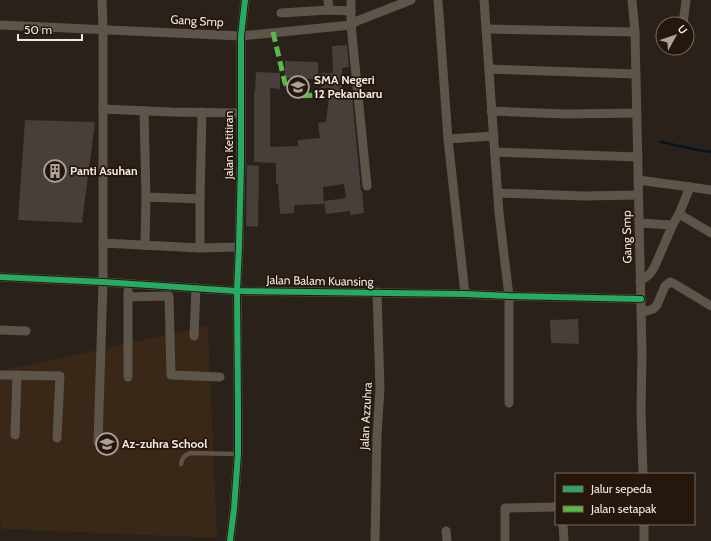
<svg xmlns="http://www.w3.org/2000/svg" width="711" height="541" viewBox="0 0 711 541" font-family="Cabin,sans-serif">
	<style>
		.built { fill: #392717 }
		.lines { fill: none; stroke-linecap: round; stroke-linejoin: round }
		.stream { stroke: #051620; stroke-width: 2.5 }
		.building { fill: #463f3a }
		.lane { stroke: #5d544a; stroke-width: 4.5 }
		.street { stroke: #5d544a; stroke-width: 9 }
		.quiet { stroke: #58b947; stroke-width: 5; stroke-dasharray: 10 5; stroke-linecap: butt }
		.cycleway-casing { stroke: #25170b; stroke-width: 8 }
		.cycleway { stroke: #26ab63; stroke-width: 6 }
		.labels { text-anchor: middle; stroke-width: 3.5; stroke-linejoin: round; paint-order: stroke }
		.street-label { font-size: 12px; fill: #f2e7df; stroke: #25170b }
		.poi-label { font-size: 12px; font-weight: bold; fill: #f2e7df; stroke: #25170b; text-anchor: start }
	</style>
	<rect width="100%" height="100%" fill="#29211a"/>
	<polygon class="built" points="208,326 217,538 2,529 0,516 0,371"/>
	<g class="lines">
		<polyline class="stream" points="661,142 698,150 711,152"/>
	</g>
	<g class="building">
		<polygon points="347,45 349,67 342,68 342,96 352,95 361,191 362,190 364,213 350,215 350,211 326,214 324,201 346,198 344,184 323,187 324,204 294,205 294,213 280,214 278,184 276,184 276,163 254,162 254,92 255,92 256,72 280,73 280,89 270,88 270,147 298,146 298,140 320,138 318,123 326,122 330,88 321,88 321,73 333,73 332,46"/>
		<polygon points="285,61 318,62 318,79 285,78"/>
		<polygon points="25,120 95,122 82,223 18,220"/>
		<polygon points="247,165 259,166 258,227 246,226"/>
		<polygon points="578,319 579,344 551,343 550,320"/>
	</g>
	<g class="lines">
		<path class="lane" d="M181 464C182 458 184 455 190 453L238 454"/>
		<g class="street">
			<polyline points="328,0 329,10"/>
			<polyline points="351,0 351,25 367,186"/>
			<polyline points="438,0 448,139 465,294"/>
			<polyline points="484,0 499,213 509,296 509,403"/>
			<polyline points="632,0 635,32 642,354 641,411 643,474"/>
			<polyline points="281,13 329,10 351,11"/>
			<polyline points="683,24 686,0"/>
			<polyline points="0,25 241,36 351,25 357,21 411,0"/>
			<polyline points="486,29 635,32"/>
			<polyline points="489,69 636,74"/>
			<polyline points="103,109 171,112 240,113"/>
			<polyline points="144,111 146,197 145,245"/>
			<polyline points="491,111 565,114 637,113"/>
			<polyline points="448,139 494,136"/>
			<polyline points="495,152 638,157"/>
			<polyline points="638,180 690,187 711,190"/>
			<polyline points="498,193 584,196 638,195"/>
			<polyline points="146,197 200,199"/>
			<polyline points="679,214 690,187"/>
			<polyline points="639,223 671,225 673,224 679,214 711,233"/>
			<polyline points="103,243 200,248 239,247"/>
			<polyline points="200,248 200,199 202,112"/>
			<polyline points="0,277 103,282 237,291 465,294 509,296 641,299"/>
			<polyline points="640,281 649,275 654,268 673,224"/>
			<polyline points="128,297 169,296 171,375 220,377"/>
			<polyline points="641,310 647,311 653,309 657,305 665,286 670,282 673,283 711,306"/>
			<polyline points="0,330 26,331"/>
			<polyline points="194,336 196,288"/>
			<polyline points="0,375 60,376 57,438"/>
			<polyline points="128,377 128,291"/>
			<polyline points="15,435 17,375"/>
			<polyline points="98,442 103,282 103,29 102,0"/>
			<polyline points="563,524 564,541"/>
			<polyline points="644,524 644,541"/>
			<polyline points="446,531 447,541"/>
			<polyline points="230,541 234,509 238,454 238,407 237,291 239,247 241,165 241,36 245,0"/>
			<polyline points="375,541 377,436 380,388 377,292"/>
			<polyline points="505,541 505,508 556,507"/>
		</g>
		<polyline class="quiet" points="273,32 285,83 291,91 300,96 317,95"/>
		<g class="cycleway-casing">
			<g id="cycleway">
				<polyline points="0,277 103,282 237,291 465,294 509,296 641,299"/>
				<polyline points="230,541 234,509 238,454 238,407 237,291 239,247 241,165 241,36 245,0"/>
			</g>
		</g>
		<use href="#cycleway" class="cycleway"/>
	</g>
	<defs>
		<g id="school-ring" transform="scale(1.15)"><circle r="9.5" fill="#25170b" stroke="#aca29a" stroke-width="1.5"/><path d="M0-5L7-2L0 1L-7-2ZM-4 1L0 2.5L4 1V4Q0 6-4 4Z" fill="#aca29a"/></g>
		<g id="building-ring" transform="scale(1.15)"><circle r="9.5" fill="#25170b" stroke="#aca29a" stroke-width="1.5"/><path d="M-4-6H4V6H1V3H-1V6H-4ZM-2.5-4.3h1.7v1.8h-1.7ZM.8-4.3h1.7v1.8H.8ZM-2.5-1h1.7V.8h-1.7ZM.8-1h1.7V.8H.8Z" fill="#aca29a"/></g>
	</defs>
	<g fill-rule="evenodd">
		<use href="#school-ring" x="298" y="87"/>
		<use href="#building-ring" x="55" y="171"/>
		<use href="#school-ring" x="107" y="444"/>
	</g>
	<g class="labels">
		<g class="street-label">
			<text transform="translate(197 21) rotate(3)" y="4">Gang Smp</text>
			<text transform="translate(229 145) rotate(-90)" y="4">Jalan Ketitiran</text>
			<text transform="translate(627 237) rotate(-91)" y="4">Gang Smp</text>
			<text transform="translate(320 281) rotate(1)" y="4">Jalan Balam Kuansing</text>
			<text transform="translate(366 416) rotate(-87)" y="4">Jalan Azzuhra</text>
		</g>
		<g class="poi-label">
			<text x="314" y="84">SMA Negeri<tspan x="314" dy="14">12 Pekanbaru</tspan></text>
			<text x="70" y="175">Panti Asuhan</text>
			<text x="122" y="448">Az-zuhra School</text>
		</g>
	</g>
	<rect x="555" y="473" width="140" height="52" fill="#25170b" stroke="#776a60"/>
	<rect x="563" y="486" width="20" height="6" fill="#26ab63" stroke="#776a60"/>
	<text x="591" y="493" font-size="12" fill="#f2e7df">Jalur sepeda</text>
	<rect x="563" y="506" width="20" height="6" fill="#58b947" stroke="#776a60"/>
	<text x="591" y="513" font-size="12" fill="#f2e7df">Jalan setapak</text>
	<g transform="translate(675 36) rotate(50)"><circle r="19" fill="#25170b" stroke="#776a60"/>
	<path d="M0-3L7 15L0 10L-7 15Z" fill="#aca29a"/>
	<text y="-6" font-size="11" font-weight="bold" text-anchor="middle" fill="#f2e7df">U</text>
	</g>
	<path d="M18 34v6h64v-6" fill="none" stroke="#f2e7df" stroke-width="2"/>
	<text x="24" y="34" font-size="12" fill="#f2e7df" stroke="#25170b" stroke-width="3" paint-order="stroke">50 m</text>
</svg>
